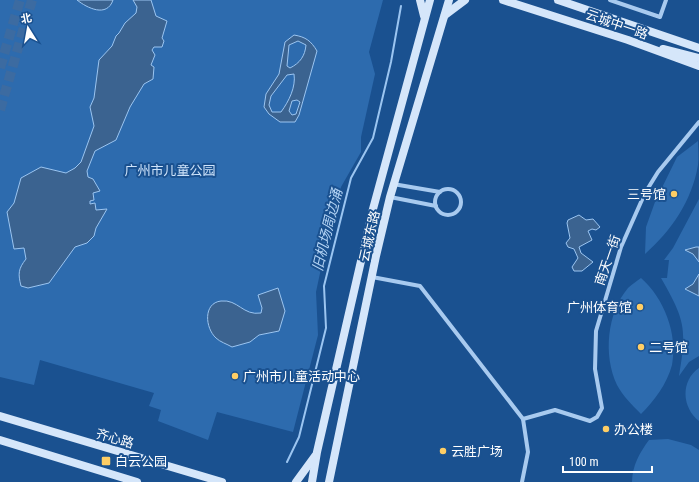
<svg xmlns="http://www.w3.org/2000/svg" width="699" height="482" viewBox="0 0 699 482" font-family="'Roboto Condensed','Noto Sans SC',sans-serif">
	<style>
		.green { fill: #2d6bae }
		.water { fill: #3b6390; stroke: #9bc5f1; fill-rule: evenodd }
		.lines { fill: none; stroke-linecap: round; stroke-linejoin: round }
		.stream { stroke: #9bc5f1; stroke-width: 2 }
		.primary-tunnel { stroke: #3c6ba1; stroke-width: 10; stroke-dasharray: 10 5; stroke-linecap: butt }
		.minor { stroke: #a8caef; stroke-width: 4 }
		.secondary { stroke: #d5e6fa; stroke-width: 8 }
		.poi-dot { fill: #ffce65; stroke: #1a5190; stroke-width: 1.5 }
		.labels { text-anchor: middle; stroke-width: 4; stroke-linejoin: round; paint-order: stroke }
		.street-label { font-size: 13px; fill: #fff; stroke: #1a5190 }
		.park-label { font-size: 13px; fill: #cee3fa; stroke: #1a5190 }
		.poi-label { font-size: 13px; fill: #fff; stroke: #1a5190; text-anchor: start }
		.water-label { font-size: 14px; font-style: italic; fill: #b4d4f5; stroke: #1a5190 }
	</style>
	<rect width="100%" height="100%" fill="#1a5190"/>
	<g class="green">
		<polygon points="0,0 383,0 369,52 375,74 361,137 361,152 341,187 326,245 316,292 318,335 293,432 217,412 208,440 158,421 161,410 149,406 154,393 40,360 34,385 0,377"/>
		<path d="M698 141C698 149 699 158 698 165 692 201 671 231 645 254L646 227 655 202 677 157Z"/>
		<path d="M699 199V356L689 362 679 376C687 328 685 320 661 278H667L669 260H664L673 248Z"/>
		<path d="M641 278C664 298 678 334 672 365 667 384 654 401 641 414 632 405 623 396 617 385 603 355 607 313 628 288 632 284 637 281 641 278Z"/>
		<path d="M699 368V421C682 408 680 381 699 368Z"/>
		<path d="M668 439 691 445 699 450V482H632C632 466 640 452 649 440Z"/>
	</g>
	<g class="water">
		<path d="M77 0H113C107 18 87 8 77 0Z"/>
		<path d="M133 0H151L156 16 167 21 162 38 164 41 162 47H154L152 50 155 55 151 65 154 67 153 79 144 84 130 107 116 140 95 151 87 171 88 177 93 179 100 191 93 193 94 200 90 201V204L95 203 96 210 107 209 96 228 94 236 87 243 75 247 49 283 28 288 21 286C18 274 18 269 26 259L24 248 14 249 7 212 14 203 21 178 41 167 66 173 75 168 81 162 94 126 90 107 94 98 99 60 112 46 116 36 119 33 125 23 136 13 137 7Z"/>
		<path d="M294 35C306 37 311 41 317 51L299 115 295 122H280L269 114 264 107 266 94 279 74 285 42ZM298 41 306 45C305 56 300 63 290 68L287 66 289 45ZM294 74C296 87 289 101 281 112H272L269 105 271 96 287 75ZM297 100 300 102 296 114 292 115 289 111 292 101Z"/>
		<polygon points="579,215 586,220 593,219 600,227 596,230 592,229 588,231 592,240 579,247 581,253 593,262 582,271 574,271 572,267 578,258 574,249 568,247 566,243 570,238 567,223 568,220"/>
		<polygon points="696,247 699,247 699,262 693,254 685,250"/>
		<polygon points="699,274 699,296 685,289 693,284"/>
		<path d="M278 288 285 311 279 331 259 335 250 342 232 347C227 344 220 342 216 338 205 328 203 303 221 301 238 299 243 316 261 313L262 308 258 295Z"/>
	</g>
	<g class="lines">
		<polyline class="stream" points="287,462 299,437 326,328 324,286 351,178 373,138 391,62 401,6"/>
		<g class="primary-tunnel">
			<polyline points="0,68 20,0"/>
			<polyline points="0,110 32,0"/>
		</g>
		<g class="minor">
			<polyline points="610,0 660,17 666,0"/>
			<polyline points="393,184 440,192"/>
			<circle cx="448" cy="202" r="13"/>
			<polyline points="390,197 436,206"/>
			<polyline points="372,277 420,286 523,419 528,452 522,482"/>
			<polyline points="523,419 555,410 590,421 597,417 602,408 595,369 596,331 621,247 645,193 658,172 699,122"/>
		</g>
		<g class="secondary">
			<polyline points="420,0 424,16"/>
			<polyline points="503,0 628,40 699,66"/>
			<polyline points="558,0 699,48"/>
			<polyline points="445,15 465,0"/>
			<polyline points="663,49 699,58"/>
			<polyline points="0,416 222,482"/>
			<polyline points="0,440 137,482"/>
			<polyline points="296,482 315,456"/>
			<polyline points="312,482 317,452 373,209 430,0"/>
			<polyline points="329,482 376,256 390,197 449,0"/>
		</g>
	</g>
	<g class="poi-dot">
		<circle cx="674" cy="194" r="4"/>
		<circle cx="640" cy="307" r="4"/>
		<circle cx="641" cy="347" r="4"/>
		<circle cx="235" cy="376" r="4"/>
		<circle cx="606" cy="429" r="4"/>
		<circle cx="443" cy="451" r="4"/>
		<rect x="101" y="456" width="10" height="10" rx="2"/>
	</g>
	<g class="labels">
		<g class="street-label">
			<text transform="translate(617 24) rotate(19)" y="5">云城中一路</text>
			<text transform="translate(369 236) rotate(-77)" y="5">云城东路</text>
			<text transform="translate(607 260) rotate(-71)" y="5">南天一街</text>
			<text transform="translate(115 438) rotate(16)" y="5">齐心路</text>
		</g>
		<g class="park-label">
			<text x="170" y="175">广州市儿童公园</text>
		</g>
		<g class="poi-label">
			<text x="666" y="199" text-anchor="end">三号馆</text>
			<text x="632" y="312" text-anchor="end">广州体育馆</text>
			<text x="649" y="352">二号馆</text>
			<text x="243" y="381">广州市儿童活动中心</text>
			<text x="614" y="434">办公楼</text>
			<text x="451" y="456">云胜广场</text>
			<text x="115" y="466">白云公园</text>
		</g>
		<g class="water-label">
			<text transform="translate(327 230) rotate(-76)" y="5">旧机场周边涌</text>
		</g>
	</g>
	<g transform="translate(28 28) rotate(349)" stroke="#1a5190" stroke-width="3" paint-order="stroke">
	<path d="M0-3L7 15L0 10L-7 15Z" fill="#ffffff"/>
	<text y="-6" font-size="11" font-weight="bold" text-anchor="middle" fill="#ffffff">北</text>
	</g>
	<path d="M563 466v6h89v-6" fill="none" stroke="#ffffff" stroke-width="2"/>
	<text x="569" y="466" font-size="12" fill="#ffffff" stroke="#1a5190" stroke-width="3" paint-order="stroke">100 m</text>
</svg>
